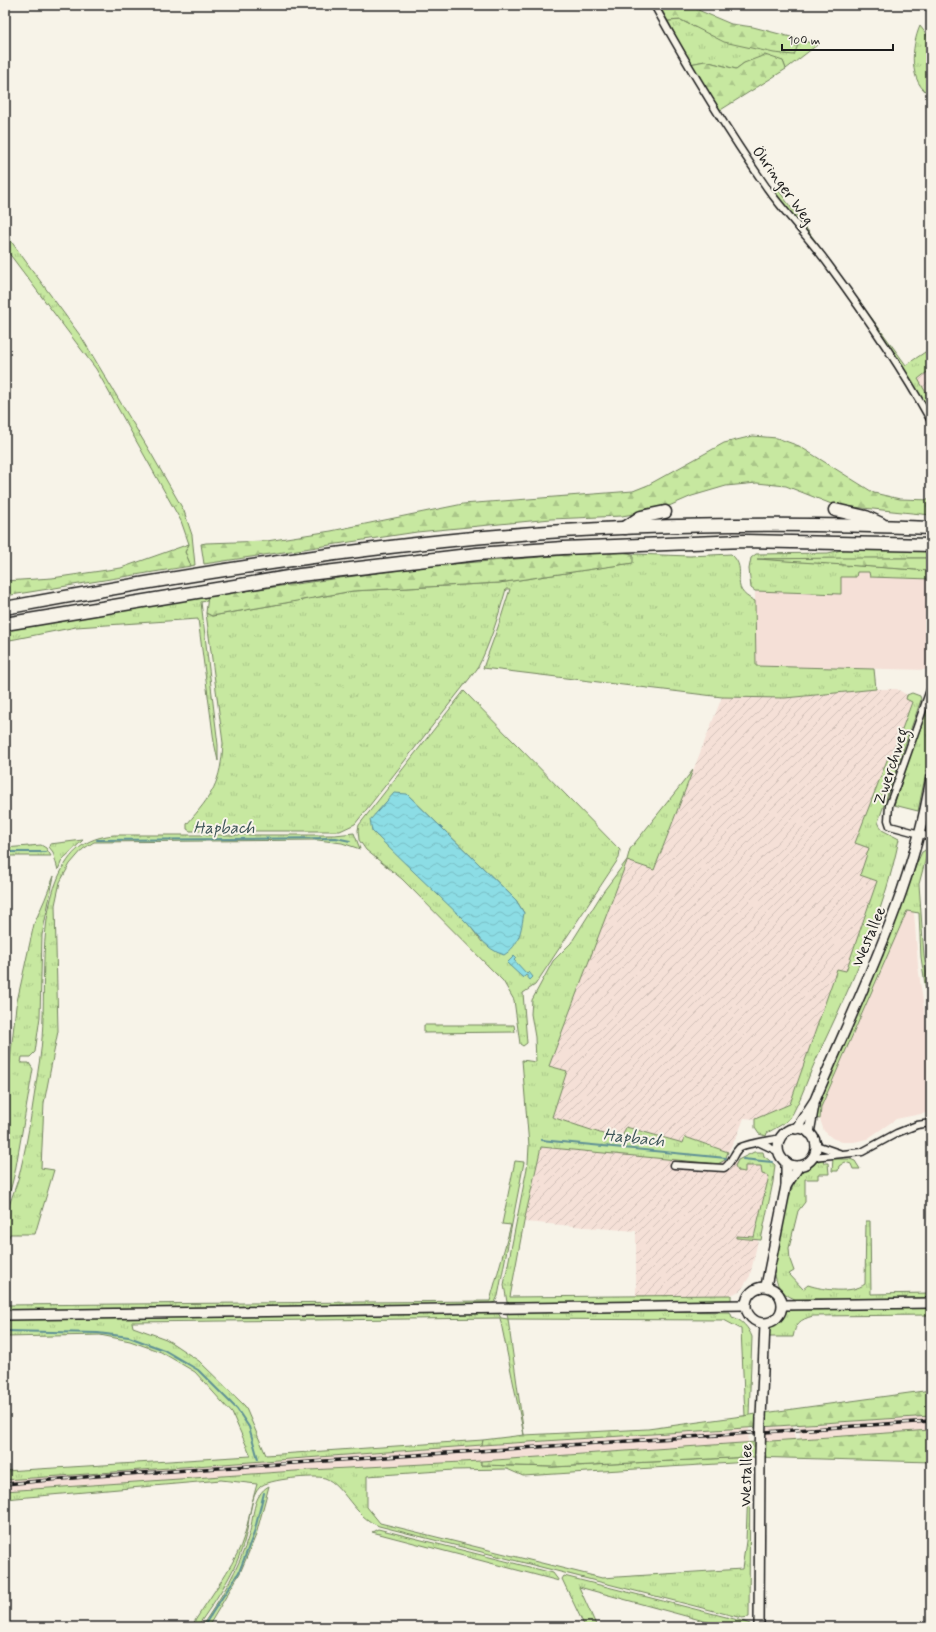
<svg xmlns="http://www.w3.org/2000/svg" width="936" height="1632" viewBox="0 0 936 1632" font-family="Mynerve,sans-serif">
	<style>
		.built { fill: #f5e0d7 }
		.industrial { fill: url(#industrial-furrows) }
		.grass { fill: url(#grass-tufts); stroke: #72825e; fill-rule: evenodd }
		.forest { fill: url(#forest-firs); stroke: #72825e }
		.water { fill: url(#water-waves); stroke: #5f9095 }
		.lines { fill: none; stroke-linecap: round; stroke-linejoin: round }
		.stream { stroke: #5f9095; stroke-width: 2 }
		.street-casing { stroke: #1c1c1c; stroke-width: 9 }
		.secondary-casing { stroke: #1c1c1c; stroke-width: 12 }
		.highway-casing { stroke: #1c1c1c; stroke-width: 15 }
		.street { stroke: #f7f3e8; stroke-width: 6 }
		.secondary { stroke: #f7f3e8; stroke-width: 9 }
		.highway { stroke: #f7f3e8; stroke-width: 12 }
		.rail-casing { stroke: #1c1c1c; stroke-width: 3.5 }
		.rail { stroke: #f7f3e8; stroke-width: 2; stroke-dasharray: 6; stroke-linecap: butt }
		.secondary-bridge-casing { stroke: #1c1c1c; stroke-width: 12; stroke-linecap: butt }
		.secondary-bridge { stroke: #f7f3e8; stroke-width: 9 }
		.labels { text-anchor: middle; stroke-width: 4; stroke-linejoin: round; paint-order: stroke }
		.street-label { font-size: 16px; fill: #1c1c1c; stroke: #f7f3e8 }
		.water-label { font-size: 17px; font-style: italic; fill: #3e5658; stroke: #f7f3e8 }
	</style>
	<defs>
		<pattern id="industrial-furrows" width="10" height="10" patternUnits="userSpaceOnUse"><rect width="10" height="10" fill="#f5e0d7"/><path d="M-1 1l2-2M0 10L10 0M9 11l2-2" fill="none" stroke="#d1c0b8"/></pattern>
		<pattern id="grass-tufts" width="24" height="20" patternUnits="userSpaceOnUse"><rect width="24" height="20" fill="#c7e8a0"/><path d="M3 7l-1-3M5 7V3M7 7l1-3M15 17l-1-3M17 17v-4M19 17l1-3" fill="none" stroke="#aac689"/></pattern>
		<pattern id="forest-firs" width="22" height="20" patternUnits="userSpaceOnUse"><rect width="22" height="20" fill="#c7e8a0"/><path d="M5 1l3.5 6h-7zM16 11l3.5 6h-7z" fill="#aac689"/></pattern>
		<pattern id="water-waves" width="16" height="10" patternUnits="userSpaceOnUse"><rect width="16" height="10" fill="#8cdde5"/><path d="M0 5q4-4 8 0t8 0" fill="none" stroke="#78bdc4"/></pattern>
	</defs>
	<rect width="100%" height="100%" fill="#f7f3e8"/>
	<filter id="ink" filterUnits="userSpaceOnUse"><feTurbulence type="fractalNoise" baseFrequency=".025" numOctaves="2"/><feDisplacementMap in="SourceGraphic" scale="8" xChannelSelector="R" yChannelSelector="G"/><feConvolveMatrix kernelMatrix="1 2 1 2 8 2 1 2 1" color-interpolation-filters="sRGB"/></filter>
	<g filter="url(#ink)">
		<g class="built">
			<polygon points="856,572 870,572 870,577 931,579 931,670 755,666 755,591 840,594 841,577 856,577"/>
			<polygon points="907,910 914,912 918,966 931,1059 931,1112 896,1119 867,1139 854,1142 842,1142 832,1138 824,1131 820,1119 821,1107"/>
			<polygon points="931,1416 931,1430 800,1439 799,1425"/>
			<polygon points="793,1425 795,1440 765,1442 766,1427"/>
			<polygon points="749,1428 748,1443 481,1461 310,1470 5,1491 5,1480 482,1445"/>
		</g>
		<g class="industrial">
			<polygon points="931,364 931,407 914,375"/>
			<polygon points="876,689 897,689 907,695 906,699 912,701 892,756 890,755 855,842 869,848 877,881 846,972 837,969 790,1104 755,1119 744,1118 738,1134 728,1152 685,1137 683,1143 627,1127 621,1140 552,1117 567,1071 549,1066 627,860 654,870 722,697 785,698"/>
			<polygon points="541,1147 775,1165 750,1276 741,1290 731,1295 636,1296 636,1231 524,1222"/>
		</g>
		<g class="grass">
			<polygon points="681,20 694,27 798,45 791,37 817,45 786,69 783,61 744,63 736,69 705,61 690,64 668,21"/>
			<path d="M920 26 931 40V95C908 84 911 46 920 26Z"/>
			<polygon points="776,187 906,365 931,348 931,369 918,379 931,401 931,421 873,328 771,190"/>
			<polygon points="5,233 82,338 152,455 184,511 192,535 195,565 191,566 185,552 189,544 181,521 96,369 5,248"/>
			<polygon points="851,548 931,551 931,558 764,559 931,571 931,579 870,577 869,572 857,572 856,577 841,577 841,594 755,591 751,588 749,569 751,558 756,554 828,553"/>
			<path d="M633 554 690 556 731 554C751 571 725 587 755 601L756 666 874 669 876 689 785 698 722 697 483 668 498 627 510 589H506C498 617 490 644 477 669L355 824 340 831H190L187 829V824C212 795 221 783 223 743L206 613 212 616 353 591 499 583 632 563Z"/>
			<polygon points="208,596 207,601 201,602 218,745 218,761 214,742 198,619 76,627 5,641 5,630"/>
			<path d="M464 691 620 850 619 858 535 985 523 993 527 1043 523 1046 520 1044 514 1000 503 981 402 879 366 850 359 840 358 830 359 825ZM407 794 516 900 524 913 482 942 466 921Z"/>
			<path d="M912 693 920 696 921 700 878 822 882 830 899 839C884 914 851 985 818 1055 809 1074 803 1095 793 1113 788 1123 775 1128 767 1133L766 1136 759 1134 755 1128V1119L790 1104 837 969 846 971 877 881 860 875 869 848 855 843 889 755 892 756 912 702 906 699 907 695Z"/>
			<polygon points="931,694 931,748 918,811 894,805"/>
			<polygon points="693,770 654,870 627,861 549,1066 567,1071 552,1117 621,1140 626,1127 683,1143 685,1137 728,1152 725,1160 718,1164 541,1147 524,1222 510,1297 731,1295 731,1300 514,1305 507,1302 504,1285 528,1163 529,1146 522,1060 536,1062 535,1037 531,1014 532,1000 553,961 571,943 603,892 627,860 630,849"/>
			<path d="M354 833 360 849 342 843 318 840 94 842 83 849 70 864 60 882 55 905 58 1031 44 1103 41 1168 54 1170 35 1234H10L5 1248C5 1240 4 1232 5 1224 7 1206 16 1189 20 1172 29 1135 34 1096 40 1058 48 1003 36 928 58 878 70 851 85 838 114 835H335Z"/>
			<polygon points="83,840 62,860 58,870 53,852 49,847 50,844"/>
			<polygon points="41,845 46,848 51,856 5,856 5,848"/>
			<polygon points="931,847 931,854 927,854 919,884 924,956 931,1003 931,1025 921,957 919,913 907,911 821,1107 820,1119 815,1118 819,1098 903,902 916,865 922,852"/>
			<polygon points="54,876 42,935 40,1017 35,1052 30,1057 22,1057 21,1063 29,1063 33,1069 15,1172 5,1211 5,1107 16,1006 34,924 45,899"/>
			<polygon points="424,1025 514,1025 515,1032 424,1033"/>
			<polygon points="754,1152 763,1152 764,1156 775,1165 773,1182 761,1240 736,1238 736,1236 754,1237 769,1176 762,1174 761,1166 745,1166 745,1172 738,1171 735,1166 738,1160"/>
			<path d="M823 1159 824 1163H828L829 1174H818V1179H805V1202L798 1211 789 1248 790 1260 794 1271 789 1274 803 1289 808 1285C823 1290 852 1294 865 1284L866 1221H870L871 1294 931 1293V1300L795 1299C779 1293 774 1282 775 1265L789 1196 797 1176 801 1169Z"/>
			<polygon points="833,1159 850,1159 855,1161 860,1169 853,1169 851,1164 845,1162 839,1166 838,1171 832,1171"/>
			<polygon points="515,1161 524,1162 498,1296 495,1302 486,1305 5,1312 5,1305 490,1301 511,1225 502,1224"/>
			<path d="M931 1303V1315L813 1316C799 1320 796 1323 793 1337H764L765 1324C776 1321 780 1316 783 1305Z"/>
			<path d="M626 1311 730 1312 732 1317C741 1319 749 1328 752 1337L749 1415 745 1416 741 1329 724 1320 508 1319 524 1435 500 1318 132 1322 133 1327 166 1339 199 1361 245 1406 266 1455 483 1440 482 1445 5 1480V1471L251 1456 232 1413 195 1372 161 1352 130 1341 100 1335 5 1337V1318L498 1313 501 1318 508 1319 507 1313Z"/>
			<path d="M750 1457 749 1617 742 1618 379 1526C354 1517 344 1485 325 1478 315 1475 267 1479 260 1487 250 1496 250 1518 247 1530 240 1566 217 1598 197 1627H191C206 1603 224 1579 237 1554 248 1532 250 1507 257 1484L221 1480 5 1499V1491L310 1470 481 1461V1465L553 1467ZM749 1462 746 1541 742 1569 602 1578 380 1523 367 1507V1476L454 1470 507 1469 523 1476Z"/>
			<path d="M269 1486 256 1535 240 1573 208 1627H201C221 1598 239 1569 249 1535 254 1518 252 1495 269 1486Z"/>
			<polygon points="378,1529 553,1573 559,1581 372,1532"/>
			<polygon points="564,1576 742,1621 750,1624 753,1627 726,1627 579,1587 597,1627 585,1627 562,1579"/>
		</g>
		<g class="forest">
			<polygon points="659,5 692,5 698,10 731,24 753,27 791,37 798,45 794,55 774,53 724,42 681,20 668,21"/>
			<polygon points="765,55 783,61 786,69 719,111 690,64 705,61 736,69 744,63"/>
			<polygon points="753,436 777,438 799,446 874,493 900,499 931,500 931,515 834,505 786,486 757,483 726,486 692,496 662,509 622,516 551,519 417,532 204,564 201,544 206,543 267,541 331,531 463,504 633,491 648,485 724,443"/>
			<polygon points="189,544 185,552 191,566 5,596 5,581 52,578 121,568"/>
			<polygon points="616,551 633,554 633,563 499,583 353,591 212,616 206,613 208,596 428,566"/>
			<polygon points="842,558 931,558 931,571 757,559"/>
			<polygon points="931,1390 931,1416 482,1445 483,1440 524,1435 648,1429"/>
			<polygon points="931,1430 931,1462 750,1457 553,1467 481,1465 481,1461"/>
		</g>
		<g class="water">
			<path d="M394 793 407 794 516 900 524 913C521 930 520 945 504 955 484 949 477 932 463 919 433 890 402 861 372 831L370 820Z"/>
			<polygon points="514,956 516,958 514,960 527,974 529,972 533,977 530,980 526,975 523,978 507,963"/>
		</g>
		<g class="lines">
			<g class="stream">
				<polyline points="97,840 336,838 350,841"/>
				<polyline points="5,852 45,852"/>
				<polyline points="541,1140 726,1158"/>
				<polyline points="743,1159 772,1162"/>
				<polyline points="5,1331 98,1333 129,1337 164,1350 198,1370 237,1409 249,1427 258,1459"/>
				<polyline points="203,1627 239,1572 254,1533 264,1493"/>
			</g>
			<g class="street-casing">
				<g id="street">
					<path d="M654 5C689 68 726 129 767 188 786 214 809 238 828 264 865 314 901 367 931 421"/>
					<polyline points="931,687 889,806 888,820 890,826 931,837"/>
					<polyline points="760,1143 779,1152"/>
					<polyline points="816,1145 839,1153"/>
					<polyline points="813,1157 862,1152 897,1133 917,1125 931,1123"/>
					<path d="M674 1165 724 1168C732 1163 732 1155 739 1148 743 1144 773 1140 781 1138"/>
				</g>
			</g>
			<g class="secondary-casing">
				<g id="secondary">
					<circle cx="797" cy="1147" r="19"/>
					<path d="M796 1129 815 1100C859 995 913 891 931 778"/>
					<polyline points="809,1133 814,1105"/>
					<polyline points="786,1186 799,1166"/>
					<polyline points="766,1286 786,1186 786,1162"/>
					<circle cx="764" cy="1305" r="18"/>
					<polyline points="783,1305 931,1303"/>
					<polyline points="5,1315 745,1305"/>
					<polyline points="761,1418 765,1324"/>
					<polyline points="759,1627 760,1454"/>
				</g>
			</g>
			<g class="highway-casing">
				<g id="highway">
					<polyline points="835,510 866,517 881,524"/>
					<polyline points="625,528 641,517 665,512"/>
					<path d="M5 608C160 579 316 553 473 538 625 524 778 522 931 528"/>
					<polyline points="5,624 300,575 477,554 563,548 744,541 931,545"/>
				</g>
			</g>
			<use href="#street" class="street"/>
			<use href="#secondary" class="secondary"/>
			<use href="#highway" class="highway"/>
			<g class="rail-casing">
				<polyline id="rail" points="5,1484 96,1476 931,1421"/>
			</g>
			<use href="#rail" class="rail"/>
			<g class="secondary-bridge-casing">
				<polyline id="secondary-bridge" points="760,1454 761,1418"/>
			</g>
			<use href="#secondary-bridge" class="secondary-bridge"/>
		</g>
	</g>
	<g class="labels">
		<g class="street-label">
			<text transform="translate(784 185) rotate(54)" y="6">Öhringer Weg</text>
			<text transform="translate(890 766) rotate(-72)" y="6">Zwerchweg</text>
			<text transform="translate(868 936) rotate(-67)" y="6">Westallee</text>
			<text transform="translate(745 1475) rotate(-89)" y="6">Westallee</text>
		</g>
		<g class="water-label">
			<text x="224" y="833">Hapbach</text>
			<text transform="translate(634 1137) rotate(6)" y="6">Hapbach</text>
		</g>
	</g>
	<rect width="936" height="1632" fill="none" stroke="#f7f3e8" stroke-width="20"/>
	<rect x="10" y="10" width="916" height="1612" fill="none" stroke="#1c1c1c" stroke-width="1.5" filter="url(#ink)"/>
	<path d="M782 44v6h111v-6" fill="none" stroke="#1c1c1c" stroke-width="2"/>
	<text x="788" y="44" font-size="12" fill="#1c1c1c" stroke="#f7f3e8" stroke-width="3" paint-order="stroke">100 m</text>
</svg>
